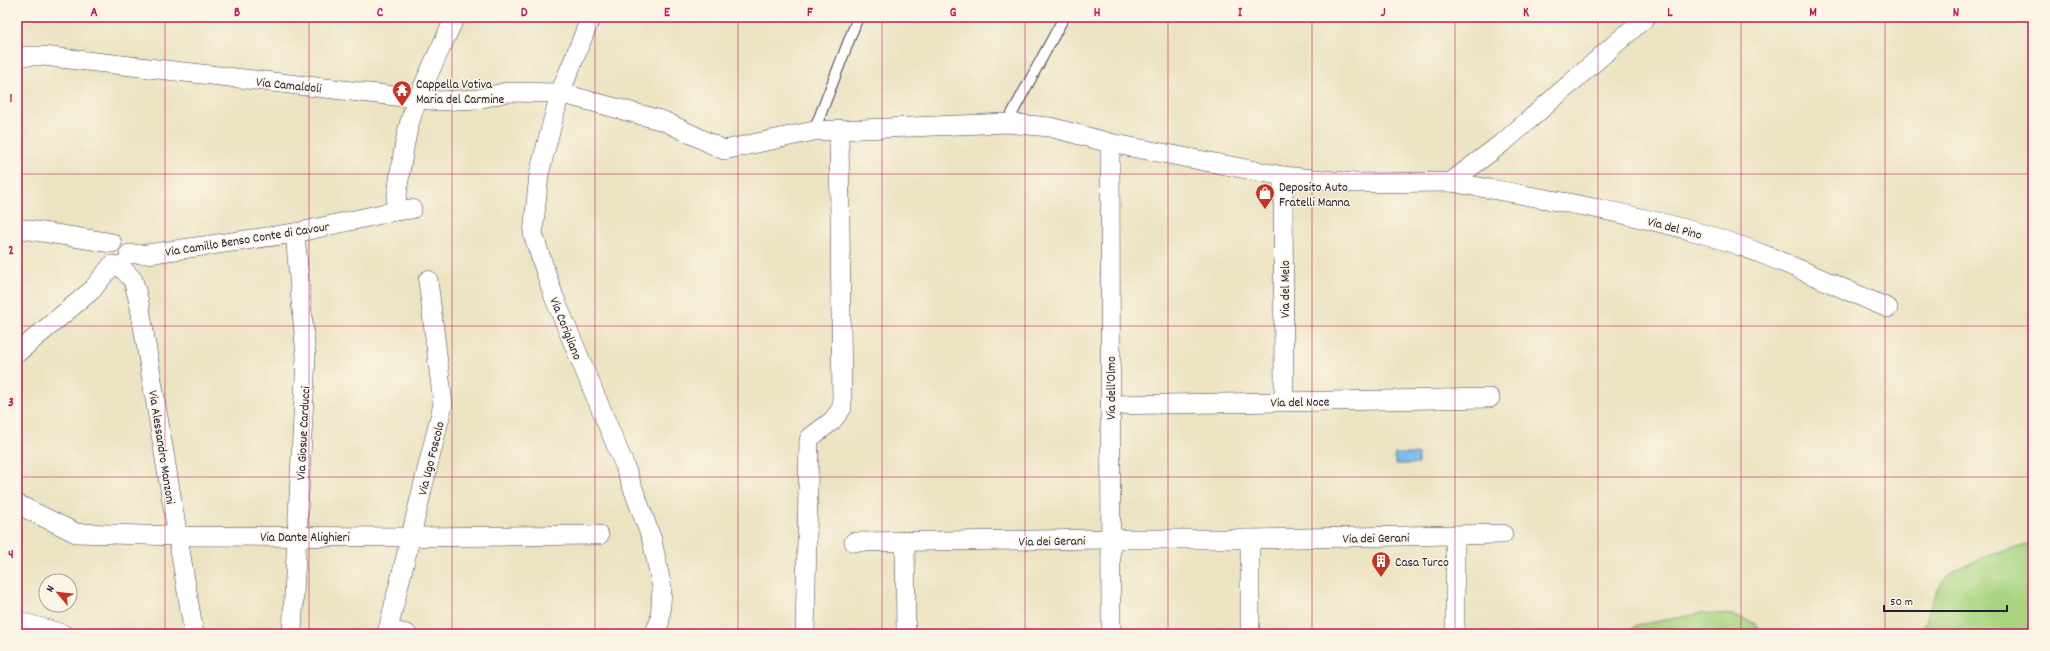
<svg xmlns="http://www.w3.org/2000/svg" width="2050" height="651" viewBox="0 0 2050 651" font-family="Dekko,sans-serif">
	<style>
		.green { fill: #a8d481; stroke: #657b5e }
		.water { fill: #76bced; stroke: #4c6f94 }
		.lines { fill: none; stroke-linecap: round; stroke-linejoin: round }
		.service-casing { stroke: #403f4f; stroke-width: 12 }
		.minor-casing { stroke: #403f4f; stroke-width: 20 }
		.service { stroke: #fff; stroke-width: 10 }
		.minor { stroke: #fff; stroke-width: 19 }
		.grid { fill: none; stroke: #c2185b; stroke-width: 1; stroke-opacity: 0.55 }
		.labels { text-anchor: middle; stroke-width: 3; stroke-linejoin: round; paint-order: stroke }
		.poi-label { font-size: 13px; fill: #22223b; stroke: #fcf5e5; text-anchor: start }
		.street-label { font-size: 13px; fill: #22223b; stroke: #fcf5e5 }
		.neatline { fill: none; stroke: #c2185b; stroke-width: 1.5 }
		.grid-label { font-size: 13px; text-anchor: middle; font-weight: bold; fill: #c2185b }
	</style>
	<rect width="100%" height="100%" fill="#fcf5e5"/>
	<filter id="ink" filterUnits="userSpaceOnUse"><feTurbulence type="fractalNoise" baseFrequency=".025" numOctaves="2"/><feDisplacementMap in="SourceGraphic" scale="8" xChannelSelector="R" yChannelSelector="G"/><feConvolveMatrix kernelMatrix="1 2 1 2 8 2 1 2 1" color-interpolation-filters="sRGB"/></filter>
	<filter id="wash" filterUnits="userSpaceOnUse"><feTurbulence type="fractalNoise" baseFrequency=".012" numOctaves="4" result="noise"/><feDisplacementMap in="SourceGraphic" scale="16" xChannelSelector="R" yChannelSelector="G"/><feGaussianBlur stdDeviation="0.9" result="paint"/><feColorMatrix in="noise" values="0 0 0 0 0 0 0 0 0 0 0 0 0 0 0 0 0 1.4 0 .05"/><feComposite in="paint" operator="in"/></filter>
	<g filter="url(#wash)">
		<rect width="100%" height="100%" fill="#ece3c2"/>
		<g class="green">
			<path d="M2033 544V634H1921C1927 619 1931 602 1939 587 1953 561 2006 551 2033 544Z"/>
			<polygon points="1702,613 1726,614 1752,622 1767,634 1627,634 1629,629 1644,624"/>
		</g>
		<rect class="water" x="1395" y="454" width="23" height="10"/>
	</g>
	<g filter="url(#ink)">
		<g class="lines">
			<g class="service-casing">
				<g id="service">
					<polyline points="1007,123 1064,17"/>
					<polyline points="814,131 858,17"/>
				</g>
			</g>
			<g class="minor-casing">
				<g id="minor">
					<polyline points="591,17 560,93 539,174 533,234 554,297 624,464 652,540 662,588 660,621 654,634"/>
					<polyline points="17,56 43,56 439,101 478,99 507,92 560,93 664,121 724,150 814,131 1007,123 1050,127 1110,143 1283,176 1355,183 1451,182 1506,140 1646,17"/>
					<polyline points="1110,143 1111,634"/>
					<polyline points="1283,176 1284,401"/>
					<path d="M1451 182C1534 197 1619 210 1700 233 1765 251 1826 282 1888 308"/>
					<path d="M395 211C399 180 402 150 410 121 421 85 440 51 455 17"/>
					<polyline points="17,228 112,243"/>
					<polyline points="129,254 147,254 295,233 395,211 412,209"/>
					<polyline points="120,266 133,280 139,302 194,634"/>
					<polyline points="17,353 92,290 112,265"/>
					<polyline points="1110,405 1490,398"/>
					<polyline points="17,504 76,533 177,536 410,537 599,535"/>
					<polyline points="1455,535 1455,634"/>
					<polyline points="1250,539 1250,634"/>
					<polyline points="905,541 906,634"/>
					<polyline points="854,542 1110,539 1250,539 1503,534"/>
					<polyline points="17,621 63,634"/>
					<polyline points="388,630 407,634"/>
					<polyline points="292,634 306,357 295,233"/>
					<polyline points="387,634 443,404 428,280"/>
					<polyline points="805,634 809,440 811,437 832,421 842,408 839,129"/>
				</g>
			</g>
			<use href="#service" class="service"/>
			<use href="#minor" class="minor"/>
		</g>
	</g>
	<path class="grid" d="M165 17V634M309 17V634M452 17V634M595 17V634M738 17V634M882 17V634M1025 17V634M1168 17V634M1312 17V634M1455 17V634M1598 17V634M1741 17V634M1885 17V634M17 174H2033M17 326H2033M17 477H2033"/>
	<defs>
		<g id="temple-pin" transform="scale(1)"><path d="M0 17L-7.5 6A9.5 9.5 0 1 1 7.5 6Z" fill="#c8321e" stroke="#fcf5e5"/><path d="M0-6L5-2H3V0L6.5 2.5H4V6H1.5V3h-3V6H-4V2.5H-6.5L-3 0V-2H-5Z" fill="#fff"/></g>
		<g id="shop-pin" transform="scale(1)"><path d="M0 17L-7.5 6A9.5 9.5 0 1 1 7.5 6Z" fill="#c8321e" stroke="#fcf5e5"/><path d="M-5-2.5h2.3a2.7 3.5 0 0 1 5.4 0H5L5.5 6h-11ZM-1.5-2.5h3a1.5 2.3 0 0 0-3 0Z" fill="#fff"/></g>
		<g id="building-pin" transform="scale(1)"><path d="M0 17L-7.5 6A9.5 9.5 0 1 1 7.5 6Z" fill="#c8321e" stroke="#fcf5e5"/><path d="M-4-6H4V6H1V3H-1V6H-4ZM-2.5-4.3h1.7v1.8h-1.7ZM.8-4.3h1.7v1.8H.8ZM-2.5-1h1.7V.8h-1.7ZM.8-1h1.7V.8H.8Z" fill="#fff"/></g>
	</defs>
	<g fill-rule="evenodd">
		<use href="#temple-pin" x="402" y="90"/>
		<use href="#shop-pin" x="1265" y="193"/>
		<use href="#building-pin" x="1381" y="561"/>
	</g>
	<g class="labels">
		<g class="poi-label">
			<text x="416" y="88">Cappella Votiva<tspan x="416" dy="15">Maria del Carmine</tspan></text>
			<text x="1279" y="191">Deposito Auto<tspan x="1279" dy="15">Fratelli Manna</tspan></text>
			<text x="1395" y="566">Casa Turco</text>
		</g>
		<g class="street-label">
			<text transform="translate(289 84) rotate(6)" y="5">Via Camaldoli</text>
			<text transform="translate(1675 227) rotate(15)" y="5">Via del Pino</text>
			<text transform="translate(247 238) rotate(-9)" y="5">Via Camillo Benso Conte di Cavour</text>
			<text transform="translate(1284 289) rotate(-90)" y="5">Via del Melo</text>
			<text transform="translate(567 328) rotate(68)" y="5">Via Corigliano</text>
			<text transform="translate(1110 388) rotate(-90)" y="5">Via dell'Olmo</text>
			<text transform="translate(1300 401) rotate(-1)" y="5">Via del Noce</text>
			<text transform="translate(302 433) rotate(-87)" y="5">Via Giosue Carducci</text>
			<text transform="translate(163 447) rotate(81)" y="5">Via Alessandro Manzoni</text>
			<text transform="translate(430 458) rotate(-76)" y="5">Via Ugo Foscolo</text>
			<text x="305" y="541">Via Dante Alighieri</text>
			<text transform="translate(1376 537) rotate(-1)" y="5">Via dei Gerani</text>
			<text transform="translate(1052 540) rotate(-1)" y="5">Via dei Gerani</text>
		</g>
	</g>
	<rect width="2050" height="651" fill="none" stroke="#fcf5e5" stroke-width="44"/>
	<g transform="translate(58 593) rotate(298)"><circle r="19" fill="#fcf5e5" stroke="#a5a1a1"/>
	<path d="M0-3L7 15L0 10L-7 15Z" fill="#c8321e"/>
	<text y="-6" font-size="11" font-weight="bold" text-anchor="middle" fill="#22223b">N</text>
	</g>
	<path d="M1884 605v6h123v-6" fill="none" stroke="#22223b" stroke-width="2"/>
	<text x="1890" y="605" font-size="12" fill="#22223b" stroke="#fcf5e5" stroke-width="3" paint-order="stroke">50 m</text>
	<rect x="22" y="22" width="2006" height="607" class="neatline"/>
	<g class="grid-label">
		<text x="94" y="16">A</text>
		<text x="237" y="16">B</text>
		<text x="380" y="16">C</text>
		<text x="524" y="16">D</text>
		<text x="667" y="16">E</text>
		<text x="810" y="16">F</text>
		<text x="953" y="16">G</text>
		<text x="1097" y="16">H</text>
		<text x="1240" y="16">I</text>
		<text x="1383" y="16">J</text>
		<text x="1526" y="16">K</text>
		<text x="1670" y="16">L</text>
		<text x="1813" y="16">M</text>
		<text x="1956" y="16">N</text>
		<text x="11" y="102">1</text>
		<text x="11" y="254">2</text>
		<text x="11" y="406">3</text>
		<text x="11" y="558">4</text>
	</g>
</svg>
